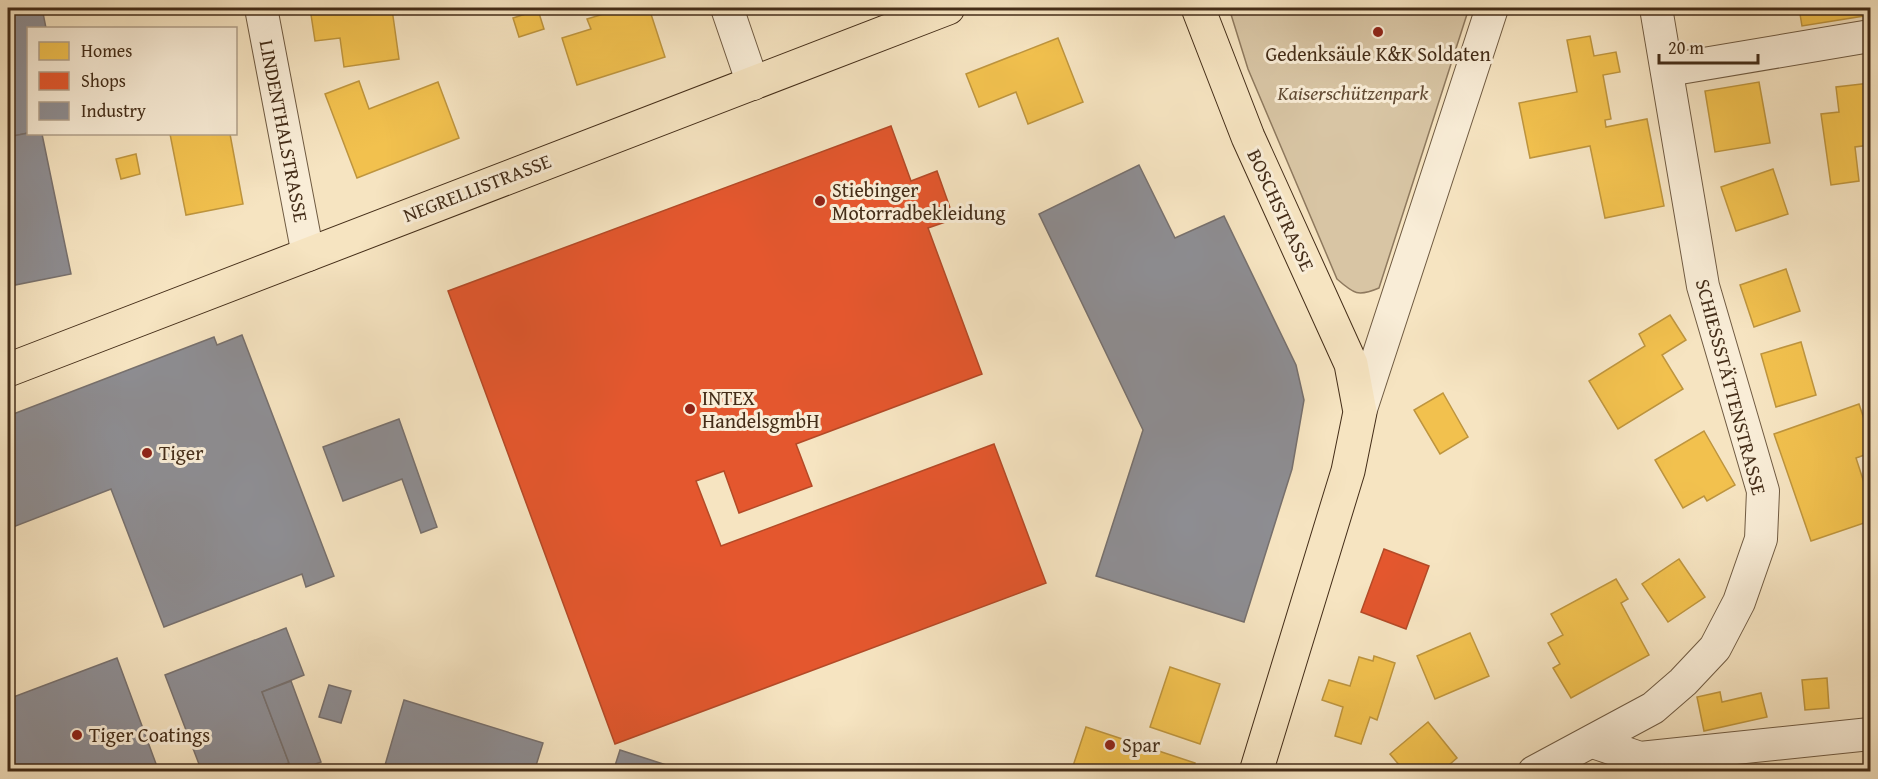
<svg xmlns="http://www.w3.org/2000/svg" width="1878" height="779" viewBox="0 0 1878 779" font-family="'Gentium Book Plus',serif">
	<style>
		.green { fill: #d8c5a4; stroke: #8e795e; stroke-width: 1.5 }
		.homes { fill: #f2c14e; stroke: #be953e; stroke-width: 1.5 }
		.shops { fill: #e4572e; stroke: #b44a27; stroke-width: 1.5 }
		.industry { fill: #8d8d92; stroke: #77706d; stroke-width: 1.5 }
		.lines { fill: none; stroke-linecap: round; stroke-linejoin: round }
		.minor-casing { stroke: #705b42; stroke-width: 34 }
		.major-casing { stroke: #442d18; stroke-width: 35 }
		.minor { stroke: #f9edd7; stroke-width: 32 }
		.major { stroke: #f6e4c1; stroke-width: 33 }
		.poi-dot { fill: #8f2418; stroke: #f9edd7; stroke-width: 2 }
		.labels { text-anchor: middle; stroke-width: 6; stroke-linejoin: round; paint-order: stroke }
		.poi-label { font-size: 20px; fill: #442d18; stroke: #f9edd7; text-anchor: start }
		.park-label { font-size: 20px; font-style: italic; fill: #624b34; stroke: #f9edd7 }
		.street-label { font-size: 20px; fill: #442d18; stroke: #f9edd7 }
	</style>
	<rect width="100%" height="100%" fill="#f6e4c1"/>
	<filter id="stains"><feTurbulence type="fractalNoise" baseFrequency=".00333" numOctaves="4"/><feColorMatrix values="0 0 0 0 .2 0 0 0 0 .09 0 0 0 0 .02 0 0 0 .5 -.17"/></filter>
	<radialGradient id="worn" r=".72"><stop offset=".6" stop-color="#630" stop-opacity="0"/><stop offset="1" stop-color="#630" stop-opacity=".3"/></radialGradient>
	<path class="green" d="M1229 8H1469L1379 288C1358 297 1354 294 1337 279L1248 69Z"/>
	<g class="homes">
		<polygon points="310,8 363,8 364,13 392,9 399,59 344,67 340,38 315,41"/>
		<polygon points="623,8 649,8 665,57 577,85 562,38 591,29 587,19"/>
		<polygon points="1799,8 1870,8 1870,15 1802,26"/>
		<polygon points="538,10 544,29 519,37 513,18"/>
		<polygon points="1590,36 1594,56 1616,52 1620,72 1603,75 1611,119 1605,120 1606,127 1647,119 1664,206 1605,218 1590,146 1530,158 1519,103 1577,92 1567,40"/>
		<polygon points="1058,38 1083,102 1028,124 1016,92 979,107 966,74"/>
		<polygon points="359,81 369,109 438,82 459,138 357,178 325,94"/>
		<polygon points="1759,82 1770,143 1715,152 1705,91"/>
		<polygon points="1870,83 1870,145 1855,147 1859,181 1831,185 1821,114 1839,112 1836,87"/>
		<polygon points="170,134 230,134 243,204 186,215"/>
		<polygon points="136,154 140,174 121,179 116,159"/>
		<polygon points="1773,169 1788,214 1736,231 1721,187"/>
		<polygon points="1786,269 1800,311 1754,327 1740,285"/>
		<polygon points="1670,315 1686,340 1662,355 1683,389 1618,429 1589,381 1645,346 1639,334"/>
		<polygon points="1801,342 1816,395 1776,407 1761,354"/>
		<polygon points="1443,393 1468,437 1440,454 1414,410"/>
		<polygon points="1859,404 1870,437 1870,453 1856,458 1870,501 1870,521 1811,541 1774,434"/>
		<polygon points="1704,431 1735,485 1707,501 1704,496 1683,508 1655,460"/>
		<polygon points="1679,559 1705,597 1668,622 1642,584"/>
		<polygon points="1616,579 1628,599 1621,603 1649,655 1571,698 1553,668 1560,664 1548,643 1563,635 1551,614"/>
		<polygon points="1470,633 1489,676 1435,699 1417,656"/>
		<polygon points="1374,656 1395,663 1377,720 1370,717 1361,744 1335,736 1343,707 1322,700 1329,680 1350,686 1359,657 1373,661"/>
		<polygon points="1170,667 1220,684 1200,744 1150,727"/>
		<polygon points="1827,678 1829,708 1805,710 1802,680"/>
		<polygon points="1720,692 1722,702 1761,693 1767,717 1704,731 1697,697"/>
		<polygon points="1428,722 1457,758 1441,772 1405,772 1390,754"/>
		<polygon points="1086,727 1195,763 1192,772 1071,772"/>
	</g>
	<g class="shops">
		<polygon points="891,126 911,181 937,171 954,219 928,228 982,374 796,444 812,486 739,513 724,471 696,481 721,546 994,444 1046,583 615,744 448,291"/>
		<polygon points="1384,549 1429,566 1406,629 1361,612"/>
	</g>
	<g class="industry">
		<polygon points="8,8 42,8 46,28 28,28 28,133 8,137"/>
		<polygon points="28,133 42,134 71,274 15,285 8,245 8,137"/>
		<polygon points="1139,165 1175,238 1224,216 1296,365 1304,400 1292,469 1244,622 1096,576 1143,430 1039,214"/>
		<polygon points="242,335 334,576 306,587 302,574 164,627 111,489 8,529 8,416 214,337 217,345"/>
		<polygon points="399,419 437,527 421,533 402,479 343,501 323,447"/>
		<polygon points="286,628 304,675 262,692 289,763 266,772 202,772 165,675"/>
		<polygon points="117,658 159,772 8,772 8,699"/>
		<polygon points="291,681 321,762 305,768 306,772 266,772 289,763 262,692"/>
		<polygon points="329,685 351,691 341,723 319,717"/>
		<polygon points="404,700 543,743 534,772 383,772"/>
		<polygon points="620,750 688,772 613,772"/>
	</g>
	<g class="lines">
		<g class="minor-casing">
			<g id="minor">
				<polyline points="261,8 308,255"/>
				<polyline points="727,8 753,84"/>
				<polyline points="1668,70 1870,36"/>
				<polyline points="1360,412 1492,8"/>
				<polyline points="1593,742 1640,758 1870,734"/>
				<polyline points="1534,772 1653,708 1683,682 1715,648 1739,602 1761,539 1763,491 1703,286 1656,8"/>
			</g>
		</g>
		<g class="major-casing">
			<g id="major">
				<polyline points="1198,8 1248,137 1351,364 1360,412 1348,471 1256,772"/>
				<polyline points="8,370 948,8"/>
			</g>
		</g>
		<use href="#minor" class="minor"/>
		<use href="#major" class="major"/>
	</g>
	<g class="poi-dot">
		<circle cx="1378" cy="32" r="6"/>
		<circle cx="820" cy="201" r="6"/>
		<circle cx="690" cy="409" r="6"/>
		<circle cx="147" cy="453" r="6"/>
		<circle cx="77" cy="735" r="6"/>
		<circle cx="1110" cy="745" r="6"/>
	</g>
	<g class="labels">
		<g class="poi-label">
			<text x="1378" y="61" text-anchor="middle">Gedenksäule K&amp;K Soldaten</text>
			<text x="832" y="197">Stiebinger<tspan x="832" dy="23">Motorradbekleidung</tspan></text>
			<text x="702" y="405">INTEX<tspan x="702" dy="23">HandelsgmbH</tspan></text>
			<text x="159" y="460">Tiger</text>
			<text x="89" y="742">Tiger Coatings</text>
			<text x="1122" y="752">Spar</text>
		</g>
		<g class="park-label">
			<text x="1353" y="100">Kaiserschützenpark</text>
		</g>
		<g class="street-label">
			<text transform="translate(284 131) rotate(79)" y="7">LINDENTHALSTRASSE</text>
			<text transform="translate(477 188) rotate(-21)" y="7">NEGRELLISTRASSE</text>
			<text transform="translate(1281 210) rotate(65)" y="7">BOSCHSTRASSE</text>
			<text transform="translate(1731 387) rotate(75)" y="7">SCHIESSSTÄTTENSTRASSE</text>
		</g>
	</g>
	<rect width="1878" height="779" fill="none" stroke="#f6e4c1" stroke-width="30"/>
	<rect x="9" y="9" width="1860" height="761" fill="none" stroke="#442d18" stroke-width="3"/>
	<rect x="15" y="15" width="1848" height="749" fill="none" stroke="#442d18" stroke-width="1.5"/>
	<rect x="27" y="27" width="210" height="108" fill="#f9edd7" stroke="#b1a08b" stroke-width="1.5"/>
	<rect x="39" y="42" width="30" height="18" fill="#f2c14e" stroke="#b1a08b" stroke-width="1.5"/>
	<text x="81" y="57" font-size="18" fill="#442d18">Homes</text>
	<rect x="39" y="72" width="30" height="18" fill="#e4572e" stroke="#b1a08b" stroke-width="1.5"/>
	<text x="81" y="87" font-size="18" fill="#442d18">Shops</text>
	<rect x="39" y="102" width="30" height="18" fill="#8d8d92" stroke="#b1a08b" stroke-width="1.5"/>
	<text x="81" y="117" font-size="18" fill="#442d18">Industry</text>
	<path d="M1659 54v9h99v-9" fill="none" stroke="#442d18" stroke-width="3"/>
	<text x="1668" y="54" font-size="18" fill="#442d18" stroke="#f9edd7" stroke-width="4.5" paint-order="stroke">20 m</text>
	<rect width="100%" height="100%" filter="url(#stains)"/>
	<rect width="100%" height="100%" fill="url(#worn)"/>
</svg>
